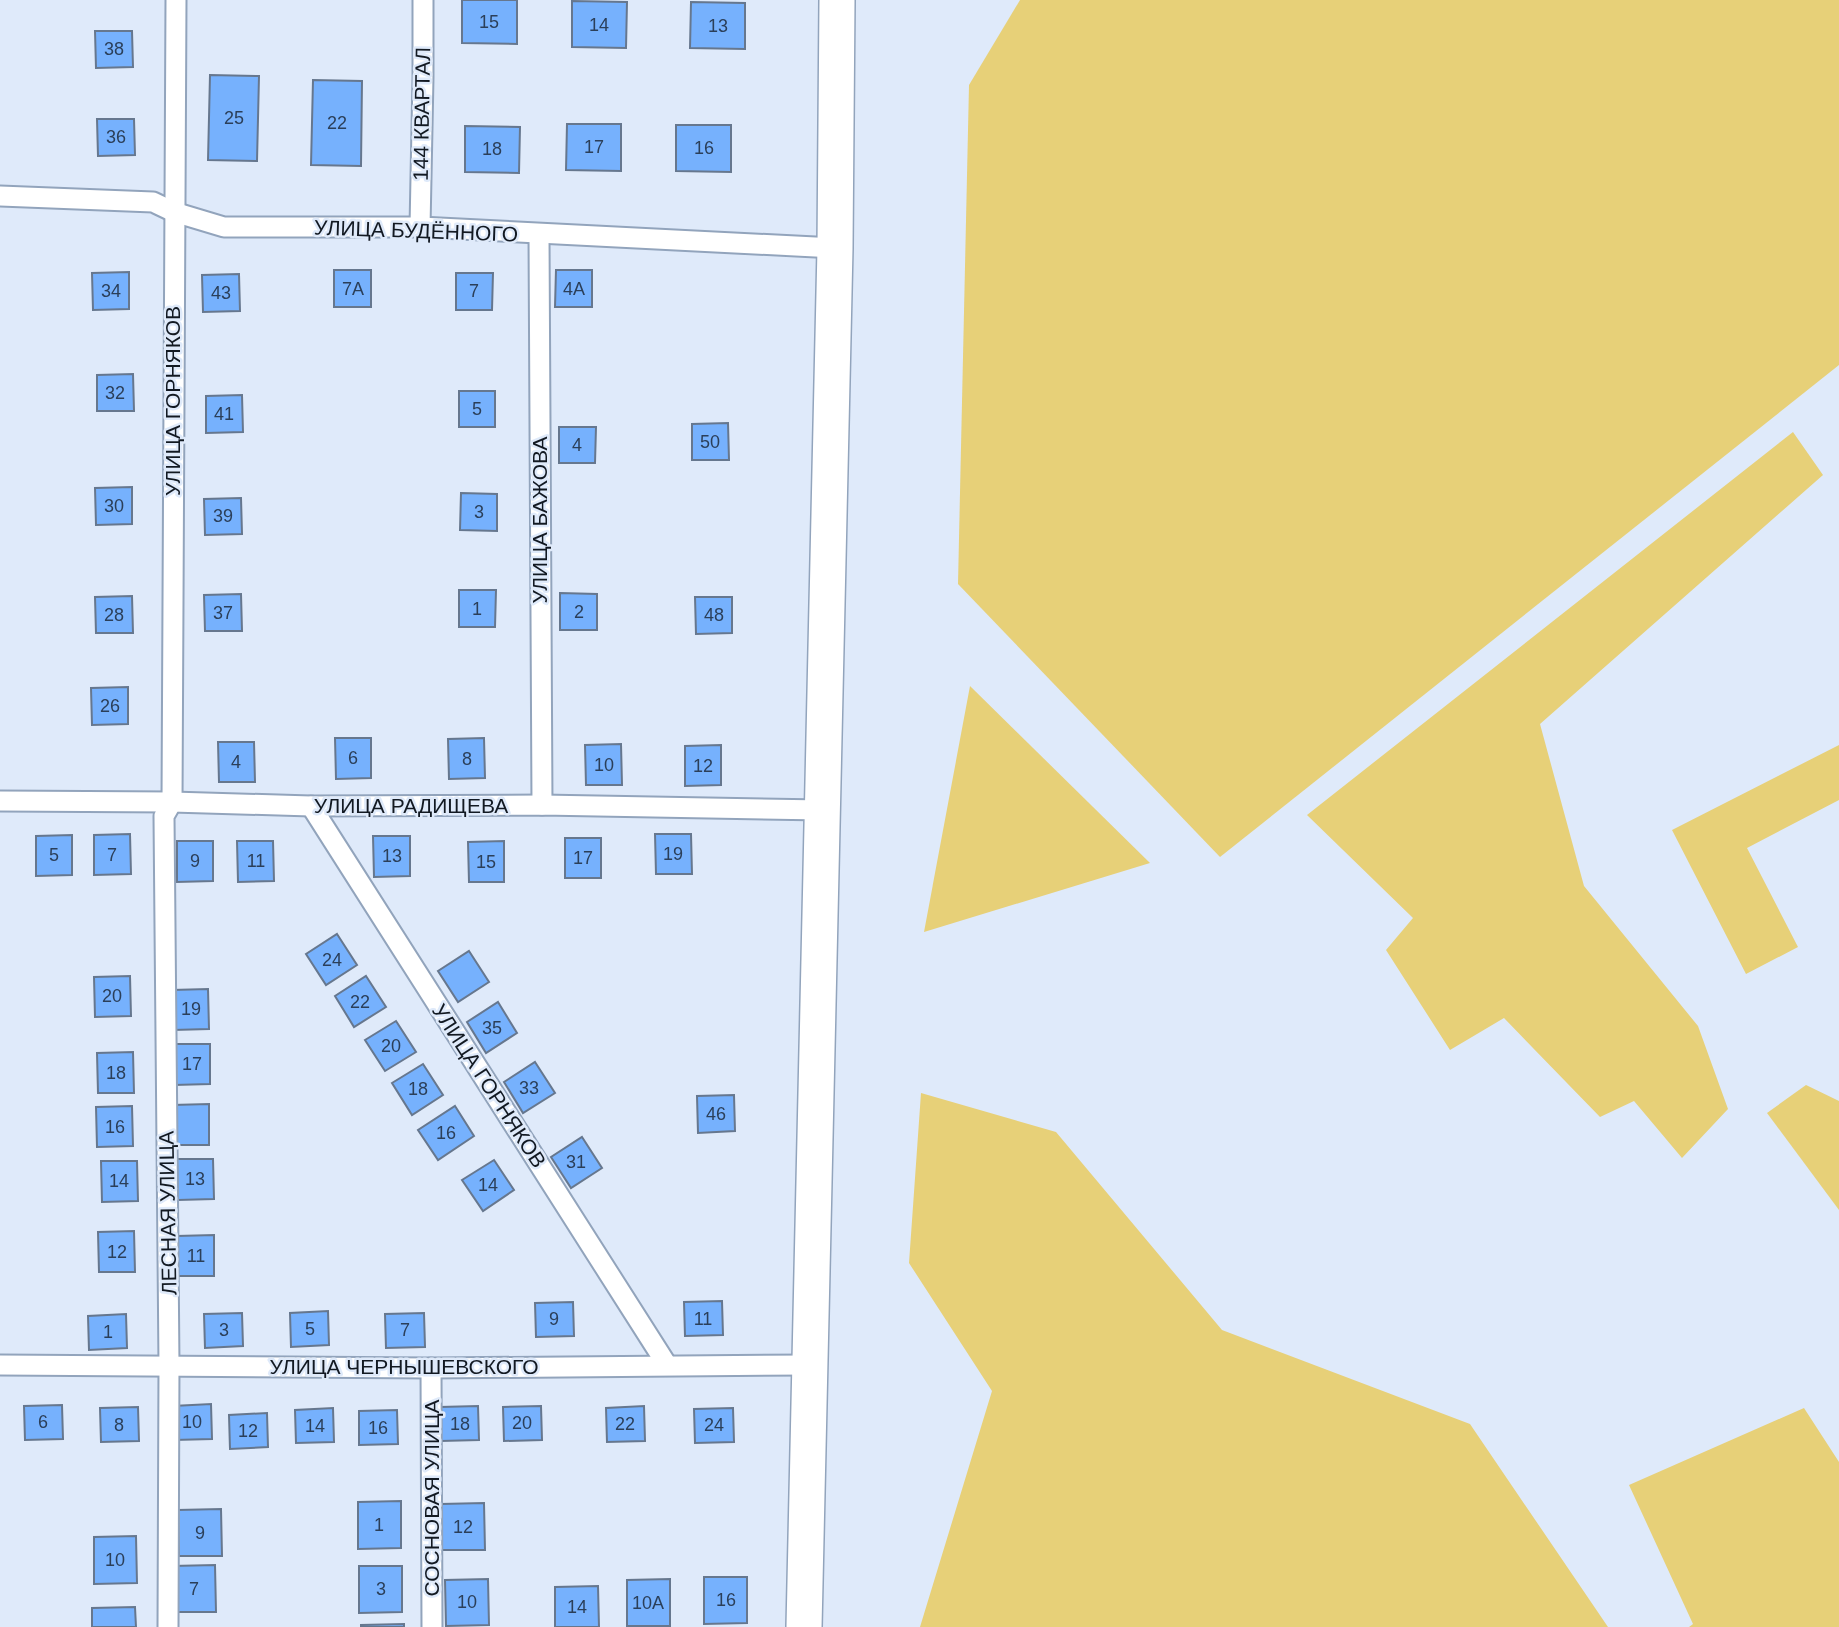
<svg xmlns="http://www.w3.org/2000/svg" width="1839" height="1627" viewBox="0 0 1839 1627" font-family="Arial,sans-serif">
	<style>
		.green { fill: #e7d078 }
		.building { fill: #76b1fd; stroke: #66778e; stroke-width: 2 }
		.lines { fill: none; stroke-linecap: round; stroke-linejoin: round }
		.street-casing { stroke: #92a4bc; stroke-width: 23 }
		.highway-casing { stroke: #92a4bc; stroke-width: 38 }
		.street { stroke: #fff; stroke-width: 19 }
		.highway { stroke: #fff; stroke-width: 35 }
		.labels { text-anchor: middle; stroke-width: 5; stroke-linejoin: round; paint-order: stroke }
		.number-label { font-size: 18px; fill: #2b3f59 }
		.street-label { font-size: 21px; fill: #121922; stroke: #dfeafa }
	</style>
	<rect width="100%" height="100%" fill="#dfeafa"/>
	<g class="green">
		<polygon points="1020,0 1839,0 1839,365 1220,857 958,584 969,85"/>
		<polygon points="1793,432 1823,475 1540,724 1584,886 1698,1026 1728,1109 1682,1158 1634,1101 1600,1117 1504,1018 1450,1050 1386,950 1413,918 1307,815"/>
		<polygon points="970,686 1150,863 924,932"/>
		<polygon points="1839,745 1839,800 1747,848 1798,947 1746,974 1672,830"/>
		<polygon points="1806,1085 1839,1101 1839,1210 1767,1113"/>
		<polygon points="921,1093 1056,1132 1222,1330 1470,1424 1608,1627 920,1627 992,1391 909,1263"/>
		<polygon points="1804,1408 1839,1462 1839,1627 1689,1627 1693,1624 1629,1485"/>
	</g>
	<g class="building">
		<polygon points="462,0 517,0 517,44 462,43"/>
		<polygon points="572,1 627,2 626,48 572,47"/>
		<polygon points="691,2 745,3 745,49 690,48"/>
		<polygon points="95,31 132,31 133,67 96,68"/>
		<polygon points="210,75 259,76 257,161 208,160"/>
		<polygon points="313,80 362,81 361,166 311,165"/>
		<polygon points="97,119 134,119 135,155 98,156"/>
		<polygon points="567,124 621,124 621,171 566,170"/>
		<polygon points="676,125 731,125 731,172 676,171"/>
		<polygon points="465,126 520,127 519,173 465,172"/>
		<rect x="334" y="270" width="37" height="37"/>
		<polygon points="556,270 592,270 592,307 555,307"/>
		<polygon points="129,272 129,309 93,310 92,273"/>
		<polygon points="456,273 493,273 492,310 456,310"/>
		<polygon points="239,274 240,311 203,312 202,275"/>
		<polygon points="133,374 134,411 97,411 97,375"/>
		<rect x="459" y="391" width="36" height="36"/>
		<polygon points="242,395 243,432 206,433 206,396"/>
		<polygon points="728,423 729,460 692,460 692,424"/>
		<polygon points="559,427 596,427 595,463 559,463"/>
		<polygon points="132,487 132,524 96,525 95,488"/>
		<polygon points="461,493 497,494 497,531 460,530"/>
		<polygon points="241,498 242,534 205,535 204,499"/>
		<polygon points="459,590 496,590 495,627 459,627"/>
		<polygon points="560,593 597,594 597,630 560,630"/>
		<polygon points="241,594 242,631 205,631 204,595"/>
		<polygon points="132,596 133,633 96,633 95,597"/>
		<polygon points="695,597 732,597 732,633 696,634"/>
		<polygon points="128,687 128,724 92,725 91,688"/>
		<polygon points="335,738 371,738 371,778 336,779"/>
		<polygon points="484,738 485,778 449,779 448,739"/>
		<polygon points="218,742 254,742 255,782 219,782"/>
		<polygon points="621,744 622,785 586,785 585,745"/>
		<polygon points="721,745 721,785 685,786 685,746"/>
		<polygon points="130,834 131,874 94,875 94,835"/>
		<polygon points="655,834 691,834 692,874 656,874"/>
		<polygon points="72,835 72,875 36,876 36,836"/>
		<polygon points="373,836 410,836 410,876 374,877"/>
		<rect x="565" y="838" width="36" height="40"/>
		<polygon points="177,841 213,841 213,881 177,882"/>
		<polygon points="237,841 273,841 274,881 238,882"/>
		<polygon points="504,841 504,882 469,882 468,842"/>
		<polygon points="337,934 357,965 326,985 306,954"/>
		<polygon points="469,951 489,982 458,1002 438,971"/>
		<polygon points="130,976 131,1016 95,1017 94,977"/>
		<polygon points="366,976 386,1007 354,1027 335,996"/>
		<polygon points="208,989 209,1029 173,1030 172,990"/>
		<polygon points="498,1002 517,1033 486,1053 467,1022"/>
		<polygon points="396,1021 416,1052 385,1071 365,1040"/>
		<polygon points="173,1044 210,1044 210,1084 174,1085"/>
		<polygon points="133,1052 134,1093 98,1093 97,1053"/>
		<polygon points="535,1062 555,1093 523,1113 504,1082"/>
		<polygon points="423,1064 443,1095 412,1115 392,1083"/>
		<polygon points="734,1095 735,1131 698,1133 697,1096"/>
		<polygon points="209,1104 209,1145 173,1145 172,1105"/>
		<polygon points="132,1106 133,1146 97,1147 96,1107"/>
		<polygon points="455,1106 474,1136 438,1160 418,1130"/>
		<polygon points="582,1137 602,1168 571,1188 551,1157"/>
		<polygon points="177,1159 213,1159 214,1199 178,1200"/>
		<polygon points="494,1160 514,1190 483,1211 462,1180"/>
		<polygon points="101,1161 137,1161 138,1201 102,1202"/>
		<polygon points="134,1231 135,1272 99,1272 98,1232"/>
		<polygon points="214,1235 214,1276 178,1276 177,1236"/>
		<polygon points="722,1301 723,1335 685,1336 684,1302"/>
		<polygon points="573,1302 574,1336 536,1337 535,1303"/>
		<polygon points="328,1311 329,1345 291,1347 290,1313"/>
		<polygon points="242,1313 243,1346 205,1348 204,1314"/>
		<polygon points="424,1313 425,1347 386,1348 385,1314"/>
		<polygon points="126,1314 127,1348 89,1350 88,1316"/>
		<polygon points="211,1404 212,1439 174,1440 173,1406"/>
		<polygon points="62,1405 63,1439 25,1440 24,1406"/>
		<polygon points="478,1406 479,1440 441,1441 440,1407"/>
		<polygon points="541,1406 542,1440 504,1441 503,1407"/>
		<polygon points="644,1406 645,1441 607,1442 606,1408"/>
		<polygon points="138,1407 139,1441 101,1442 100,1408"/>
		<polygon points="333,1408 334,1442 296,1443 295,1410"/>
		<polygon points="733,1408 734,1442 695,1443 694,1409"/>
		<polygon points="397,1410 398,1444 359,1445 359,1411"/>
		<polygon points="267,1413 268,1447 230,1449 229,1415"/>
		<polygon points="401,1501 401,1548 358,1549 358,1502"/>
		<polygon points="484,1503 485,1550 442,1550 441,1504"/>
		<polygon points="221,1509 222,1556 179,1556 178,1510"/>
		<polygon points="136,1536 137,1583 94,1584 94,1537"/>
		<polygon points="215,1565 216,1612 172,1612 172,1566"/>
		<polygon points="359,1566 402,1566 402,1612 359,1613"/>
		<polygon points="704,1577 747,1577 747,1623 704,1624"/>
		<polygon points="488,1579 489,1625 446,1626 445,1580"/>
		<polygon points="670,1579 670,1626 627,1626 627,1580"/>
		<polygon points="598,1586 599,1627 555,1627 555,1587"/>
		<polygon points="135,1607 136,1627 92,1627 92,1608"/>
		<polygon points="404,1624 404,1627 361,1627 361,1625"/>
	</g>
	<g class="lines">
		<g class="street-casing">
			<g id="street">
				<polyline points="0,196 153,202 174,212 224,227 420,227 835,248"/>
				<polyline points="420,227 423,77 423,0"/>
				<polyline points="539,235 542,805"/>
				<polyline points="0,801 172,802 311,806 542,805 823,810"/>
				<polyline points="311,806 667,1365"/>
				<polyline points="0,1365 431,1368 809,1365"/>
				<polyline points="431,1368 432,1627"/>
				<polyline points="168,1627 169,1365 164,816 172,802 176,0"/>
			</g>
		</g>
		<g class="highway-casing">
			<polyline id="highway" points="804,1627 835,248 837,0"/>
		</g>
		<use href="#street" class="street"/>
		<use href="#highway" class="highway"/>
	</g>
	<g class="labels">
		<g class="number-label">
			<text x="489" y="28">15</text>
			<text x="599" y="31">14</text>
			<text x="718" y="32">13</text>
			<text x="114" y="55">38</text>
			<text x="234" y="124">25</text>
			<text x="337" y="129">22</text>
			<text x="116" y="143">36</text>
			<text x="594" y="153">17</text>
			<text x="704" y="154">16</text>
			<text x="492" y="155">18</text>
			<text x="353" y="295">7А</text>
			<text x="574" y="295">4А</text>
			<text x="111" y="297">34</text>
			<text x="474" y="297">7</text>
			<text x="221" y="299">43</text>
			<text x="115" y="399">32</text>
			<text x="477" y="415">5</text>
			<text x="224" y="420">41</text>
			<text x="710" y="448">50</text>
			<text x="577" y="451">4</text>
			<text x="114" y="512">30</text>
			<text x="479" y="518">3</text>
			<text x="223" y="522">39</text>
			<text x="477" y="615">1</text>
			<text x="579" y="618">2</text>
			<text x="223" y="619">37</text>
			<text x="114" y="621">28</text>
			<text x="714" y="621">48</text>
			<text x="110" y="712">26</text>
			<text x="353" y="764">6</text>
			<text x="467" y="765">8</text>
			<text x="236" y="768">4</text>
			<text x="604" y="771">10</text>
			<text x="703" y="772">12</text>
			<text x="673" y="860">19</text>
			<text x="54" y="861">5</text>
			<text x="112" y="861">7</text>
			<text x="392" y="862">13</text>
			<text x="583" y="864">17</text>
			<text x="195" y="867">9</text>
			<text x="256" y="867">11</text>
			<text x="486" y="868">15</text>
			<text x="332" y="966">24</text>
			<text x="112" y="1002">20</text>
			<text x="360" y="1008">22</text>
			<text x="191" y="1015">19</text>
			<text x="492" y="1034">35</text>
			<text x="391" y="1052">20</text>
			<text x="192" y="1070">17</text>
			<text x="116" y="1079">18</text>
			<text x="529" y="1094">33</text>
			<text x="418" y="1095">18</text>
			<text x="716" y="1120">46</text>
			<text x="115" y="1133">16</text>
			<text x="446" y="1139">16</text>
			<text x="576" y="1168">31</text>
			<text x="195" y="1185">13</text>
			<text x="119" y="1187">14</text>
			<text x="488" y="1191">14</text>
			<text x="117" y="1258">12</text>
			<text x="196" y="1262">11</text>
			<text x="554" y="1325">9</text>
			<text x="703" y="1325">11</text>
			<text x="310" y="1335">5</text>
			<text x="224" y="1336">3</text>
			<text x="405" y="1336">7</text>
			<text x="108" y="1338">1</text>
			<text x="43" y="1428">6</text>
			<text x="192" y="1428">10</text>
			<text x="522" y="1429">20</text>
			<text x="460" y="1430">18</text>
			<text x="625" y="1430">22</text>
			<text x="119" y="1431">8</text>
			<text x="714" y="1431">24</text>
			<text x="315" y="1432">14</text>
			<text x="378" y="1434">16</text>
			<text x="248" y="1437">12</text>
			<text x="379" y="1531">1</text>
			<text x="463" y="1533">12</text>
			<text x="200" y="1539">9</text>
			<text x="115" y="1566">10</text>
			<text x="194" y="1595">7</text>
			<text x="381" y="1595">3</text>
			<text x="726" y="1606">16</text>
			<text x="467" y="1608">10</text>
			<text x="648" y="1609">10А</text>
			<text x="577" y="1613">14</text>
		</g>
		<g class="street-label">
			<text transform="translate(422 114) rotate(-89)" y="7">144 КВАРТАЛ</text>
			<text transform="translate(416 231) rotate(2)" y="7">УЛИЦА БУДЁННОГО</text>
			<text transform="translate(173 401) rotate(-90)" y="7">УЛИЦА ГОРНЯКОВ</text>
			<text transform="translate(540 520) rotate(-90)" y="7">УЛИЦА БАЖОВА</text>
			<text x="411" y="813">УЛИЦА РАДИЩЕВА</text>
			<text transform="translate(489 1086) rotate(57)" y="7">УЛИЦА ГОРНЯКОВ</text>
			<text transform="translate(168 1213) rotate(-91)" y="7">ЛЕСНАЯ УЛИЦА</text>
			<text x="404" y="1374">УЛИЦА ЧЕРНЫШЕВСКОГО</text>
			<text transform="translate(432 1498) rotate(-90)" y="7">СОСНОВАЯ УЛИЦА</text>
		</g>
	</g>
</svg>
